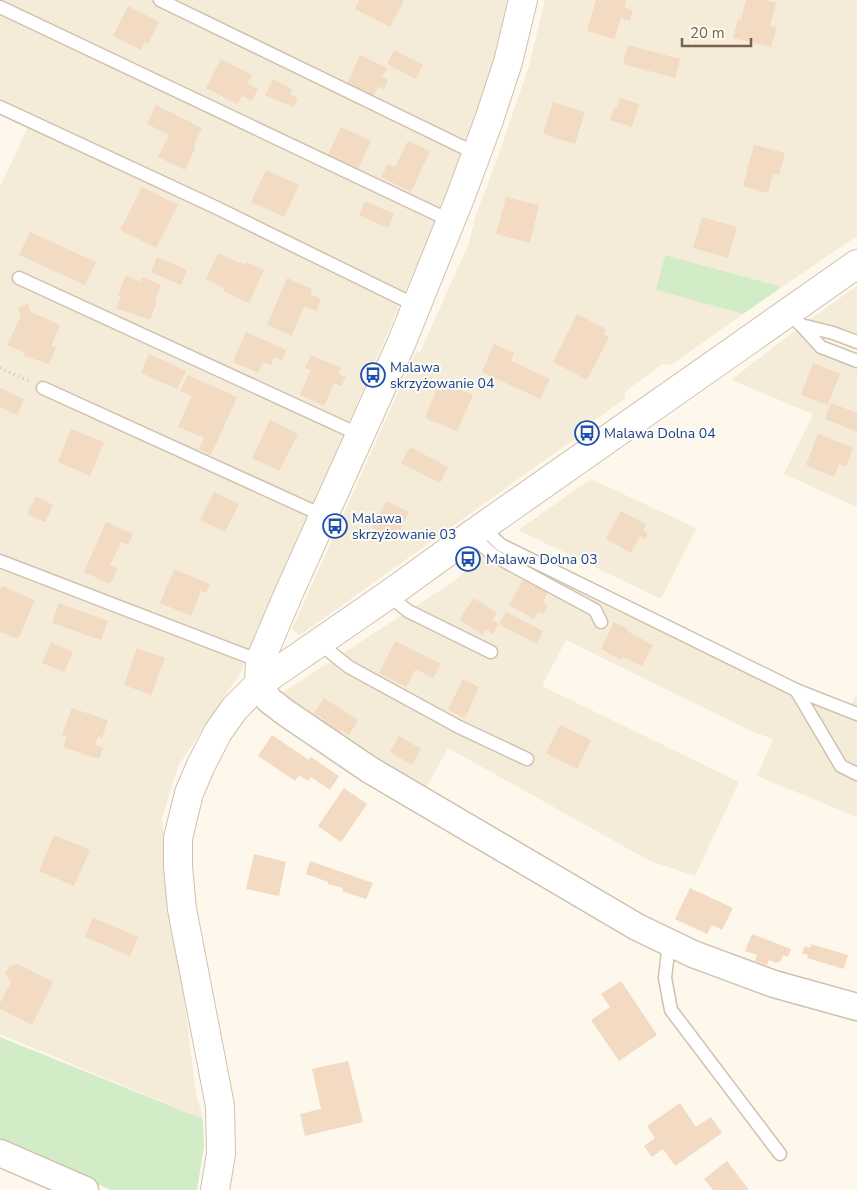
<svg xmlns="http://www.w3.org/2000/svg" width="857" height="1190" viewBox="0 0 857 1190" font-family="'Nunito Sans',sans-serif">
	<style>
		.residential { fill: #f5ebd9 }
		.green { fill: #d3ecc8 }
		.building { fill: #f3dac2 }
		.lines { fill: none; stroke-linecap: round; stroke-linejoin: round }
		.service-casing { stroke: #d0c1af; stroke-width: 15 }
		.minor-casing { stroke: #d0c1af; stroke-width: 29 }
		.tertiary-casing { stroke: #d0c1af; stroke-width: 30 }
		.path { stroke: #d9bea4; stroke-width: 3; stroke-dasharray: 1 4; stroke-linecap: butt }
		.service { stroke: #fff; stroke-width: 12 }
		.minor { stroke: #fff; stroke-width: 26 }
		.tertiary { stroke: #fff; stroke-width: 28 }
		.labels { text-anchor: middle; stroke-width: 4; stroke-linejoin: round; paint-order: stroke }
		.transit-label { font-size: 14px; fill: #164399; stroke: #fffbf1; text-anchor: start }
	</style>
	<rect width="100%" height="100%" fill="#fdf8eb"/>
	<g class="residential">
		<polygon points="0,0 510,0 483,97 428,239 241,672 178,766 162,818 196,1094 203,1119 0,1034 0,187 28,127 0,113"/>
		<polygon points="545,0 857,0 857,236 782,287 665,255 657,290 743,314 671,365 662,364 625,392 625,399 586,426 590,428 299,636 292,629 416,352 420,352 470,241 469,240 474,224 473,223 501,148 529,66"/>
		<polygon points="857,286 857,336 809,320"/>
		<polygon points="796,330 857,352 857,507 784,474 813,414 731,380"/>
		<polygon points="591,479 696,528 661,599 518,530"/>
		<polygon points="494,547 609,606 775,687 844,717 857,694 857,817 757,776 773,739 753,732 566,640 542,686 739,782 695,876 650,861 448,748 422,796 277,696 453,582"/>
	</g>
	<g class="green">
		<polygon points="665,255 782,287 743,314 656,290"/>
		<polygon points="0,1037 203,1119 204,1146 197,1190 111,1190 0,1143"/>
	</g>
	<g class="building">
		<polygon points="359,0 402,0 404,1 390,27 355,9"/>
		<polygon points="596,0 626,0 624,7 633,10 630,21 621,18 614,39 587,31"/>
		<polygon points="746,0 765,0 776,3 770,26 777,28 771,47 733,38 738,19 741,20"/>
		<polygon points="128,6 159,22 148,44 144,42 141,50 113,36"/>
		<polygon points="628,45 680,59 675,78 623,64"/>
		<polygon points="394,50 423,65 416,79 387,64"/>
		<polygon points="360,55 387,68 382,77 388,80 384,90 378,86 372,99 346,86"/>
		<polygon points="221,59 252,75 247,84 258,89 252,101 242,96 237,104 206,88"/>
		<polygon points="273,79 292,89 290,94 298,98 293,107 265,95"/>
		<polygon points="620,98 639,104 632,127 610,120 614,107 617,108"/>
		<polygon points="553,102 585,112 575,144 543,134"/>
		<polygon points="156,105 202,128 194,145 196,146 185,170 158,157 169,135 147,124"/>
		<polygon points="341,127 371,141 356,173 326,159"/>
		<polygon points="408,141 430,151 411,192 381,177 388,164 395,167"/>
		<polygon points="754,145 785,153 779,175 773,173 768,193 743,186"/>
		<polygon points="266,170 299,185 284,217 251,202"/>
		<polygon points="142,187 178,205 156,248 120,230"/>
		<polygon points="506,197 539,205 530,243 496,234"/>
		<polygon points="365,201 394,214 388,228 359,215"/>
		<polygon points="702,217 737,227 728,258 693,248"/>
		<polygon points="30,232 96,262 85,285 19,255"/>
		<polygon points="218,253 245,265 246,262 264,270 249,303 223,291 224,288 206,279"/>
		<polygon points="157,257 187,270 181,285 151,272"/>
		<polygon points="126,275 140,282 142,277 161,285 155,301 157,302 150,320 116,308 121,296 118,295"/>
		<polygon points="287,278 312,289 310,294 321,299 316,311 304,306 292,336 267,325"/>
		<polygon points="28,304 31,312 60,325 51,346 56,348 49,364 24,356 25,353 7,345 21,316 18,307"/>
		<polygon points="577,314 606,329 603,334 609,337 587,380 553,362"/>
		<polygon points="246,332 286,350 282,360 274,357 271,365 263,362 258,373 233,362"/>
		<polygon points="494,344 514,353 511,361 550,379 540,399 482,372"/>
		<polygon points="149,354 186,371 177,389 141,373"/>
		<polygon points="311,355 341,368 338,374 346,377 341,386 334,383 324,406 300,395 311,370 305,368"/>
		<polygon points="813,363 840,374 828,405 801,395"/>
		<polygon points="188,375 237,397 211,455 199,449 204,438 178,427 192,396 180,391"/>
		<polygon points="440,381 473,395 457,431 425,418"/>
		<polygon points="0,388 24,399 17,415 0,407"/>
		<polygon points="831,403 857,413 857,432 825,419"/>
		<polygon points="270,420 298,434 279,471 252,458"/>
		<polygon points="71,429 104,442 90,476 58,462"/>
		<polygon points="818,434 853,448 846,467 839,464 834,477 806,465"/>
		<polygon points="410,447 448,467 440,483 401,463"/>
		<polygon points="214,492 239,504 225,532 200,520"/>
		<polygon points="36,496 53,505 45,522 27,514"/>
		<polygon points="386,501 409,512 395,540 372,528"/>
		<polygon points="621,511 646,524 643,530 648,533 645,539 640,536 631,553 606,539"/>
		<polygon points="106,522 133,534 128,545 121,542 110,565 118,569 110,584 84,572"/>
		<polygon points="174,569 210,584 206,593 201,591 191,616 160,603"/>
		<polygon points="525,576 549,590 543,602 548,605 543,614 538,611 534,619 509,605"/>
		<polygon points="2,586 35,600 18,639 0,632 0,590"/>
		<polygon points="474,598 497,613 493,620 499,624 506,612 543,631 537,644 499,624 493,634 486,630 483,635 459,620"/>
		<polygon points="59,603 108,621 101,640 52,623"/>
		<polygon points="614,622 628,629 627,631 653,645 642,666 623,657 621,660 601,649"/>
		<polygon points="395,641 441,664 433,678 416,669 406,687 379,673"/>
		<polygon points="51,642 73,652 64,672 42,663"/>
		<polygon points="137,648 165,658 151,695 124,685"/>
		<polygon points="463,679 479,687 465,718 448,710"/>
		<polygon points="324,698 358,720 349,735 341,730 337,736 320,725 324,719 314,713"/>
		<polygon points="72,708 108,720 102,738 98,736 95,745 103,748 99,759 63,747 67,736 62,735"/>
		<polygon points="560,725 591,740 577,769 546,753"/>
		<polygon points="272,735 309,760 311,757 339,776 330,790 311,777 308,781 299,775 295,781 258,756"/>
		<polygon points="399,736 421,749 412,765 390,752"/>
		<polygon points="344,788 367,804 341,842 318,826"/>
		<polygon points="54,835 90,850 74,886 39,871"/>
		<polygon points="254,854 286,862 279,896 246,889"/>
		<polygon points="310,861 373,883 366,899 342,891 343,888 328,884 328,882 306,874"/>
		<polygon points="690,888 733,908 722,930 712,925 707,934 675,919"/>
		<polygon points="93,918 138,937 130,956 85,937"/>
		<polygon points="752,934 791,949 788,957 783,955 780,962 777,962 777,963 769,960 767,965 755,961 757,955 745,951"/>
		<polygon points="811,944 848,955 844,969 807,958 808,955 802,953 805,946 810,948"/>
		<polygon points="18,964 53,982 32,1025 0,1009 0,1003 11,982 5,973 10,966"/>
		<polygon points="621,981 657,1035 619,1061 591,1020 610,1007 601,994"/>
		<polygon points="348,1061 363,1122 305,1136 300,1114 321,1109 312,1069"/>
		<polygon points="680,1103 696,1127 711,1117 722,1133 675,1166 663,1149 652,1157 644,1146 655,1138 647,1126"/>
		<polygon points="727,1161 749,1190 713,1190 704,1179"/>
	</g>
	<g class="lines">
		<g class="service-casing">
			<g id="service">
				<polyline points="160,0 477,154"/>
				<polyline points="0,7 451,221"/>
				<polyline points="0,107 215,207 417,306"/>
				<polyline points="19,278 360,435"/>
				<polyline points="787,312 801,325 833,333 857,342"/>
				<polyline points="801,325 821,347 857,361"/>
				<polyline points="43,388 324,516"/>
				<polyline points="482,527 501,545 796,690 841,766 857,774"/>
				<polyline points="471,535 493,555 595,610 601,622"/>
				<polyline points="0,561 260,661"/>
				<polyline points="388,595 408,611 491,652"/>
				<polyline points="319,643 349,667 459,727 527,759"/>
				<polyline points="796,690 857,714"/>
				<polyline points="669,943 665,978 671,1010 780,1154"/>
			</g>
		</g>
		<g class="minor-casing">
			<g id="minor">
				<polyline points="259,684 269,700 286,713 370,770 637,927 693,954 774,984 857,1007"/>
				<polyline points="0,1153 85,1190"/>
			</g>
		</g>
		<g class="tertiary-casing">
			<g id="tertiary">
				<polyline points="259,684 260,661 288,595 401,344 460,198 489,120 508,62 523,0"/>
				<polyline points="215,1190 221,1154 220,1106 182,909 178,867 178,838 189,793 201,765 218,732 235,708 259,684 388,595 471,535 857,264"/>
			</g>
		</g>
		<polyline class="path" points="0,368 29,381"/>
		<use href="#service" class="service"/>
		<use href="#minor" class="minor"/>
		<use href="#tertiary" class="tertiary"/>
	</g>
	<defs>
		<g id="bus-ring" transform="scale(1.25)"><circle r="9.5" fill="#fffbf1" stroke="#1a4fb4" stroke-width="1.5"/><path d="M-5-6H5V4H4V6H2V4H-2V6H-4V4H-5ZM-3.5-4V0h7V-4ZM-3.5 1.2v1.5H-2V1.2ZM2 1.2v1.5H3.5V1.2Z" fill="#1a4fb4"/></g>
	</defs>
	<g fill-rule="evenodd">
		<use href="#bus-ring" x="373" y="375"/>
		<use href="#bus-ring" x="587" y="433"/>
		<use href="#bus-ring" x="335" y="526"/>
		<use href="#bus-ring" x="468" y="559"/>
	</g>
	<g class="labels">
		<g class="transit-label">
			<text x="390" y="372">Malawa<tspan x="390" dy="16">skrzyżowanie 04</tspan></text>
			<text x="604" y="438">Malawa Dolna 04</text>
			<text x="352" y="523">Malawa<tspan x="352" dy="16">skrzyżowanie 03</tspan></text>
			<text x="486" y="564">Malawa Dolna 03</text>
		</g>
	</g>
	<path d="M682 38v8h69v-8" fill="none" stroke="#79614c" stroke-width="2.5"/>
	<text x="690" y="38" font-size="15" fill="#79614c" stroke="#fffbf1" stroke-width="4" paint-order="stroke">20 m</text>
</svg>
